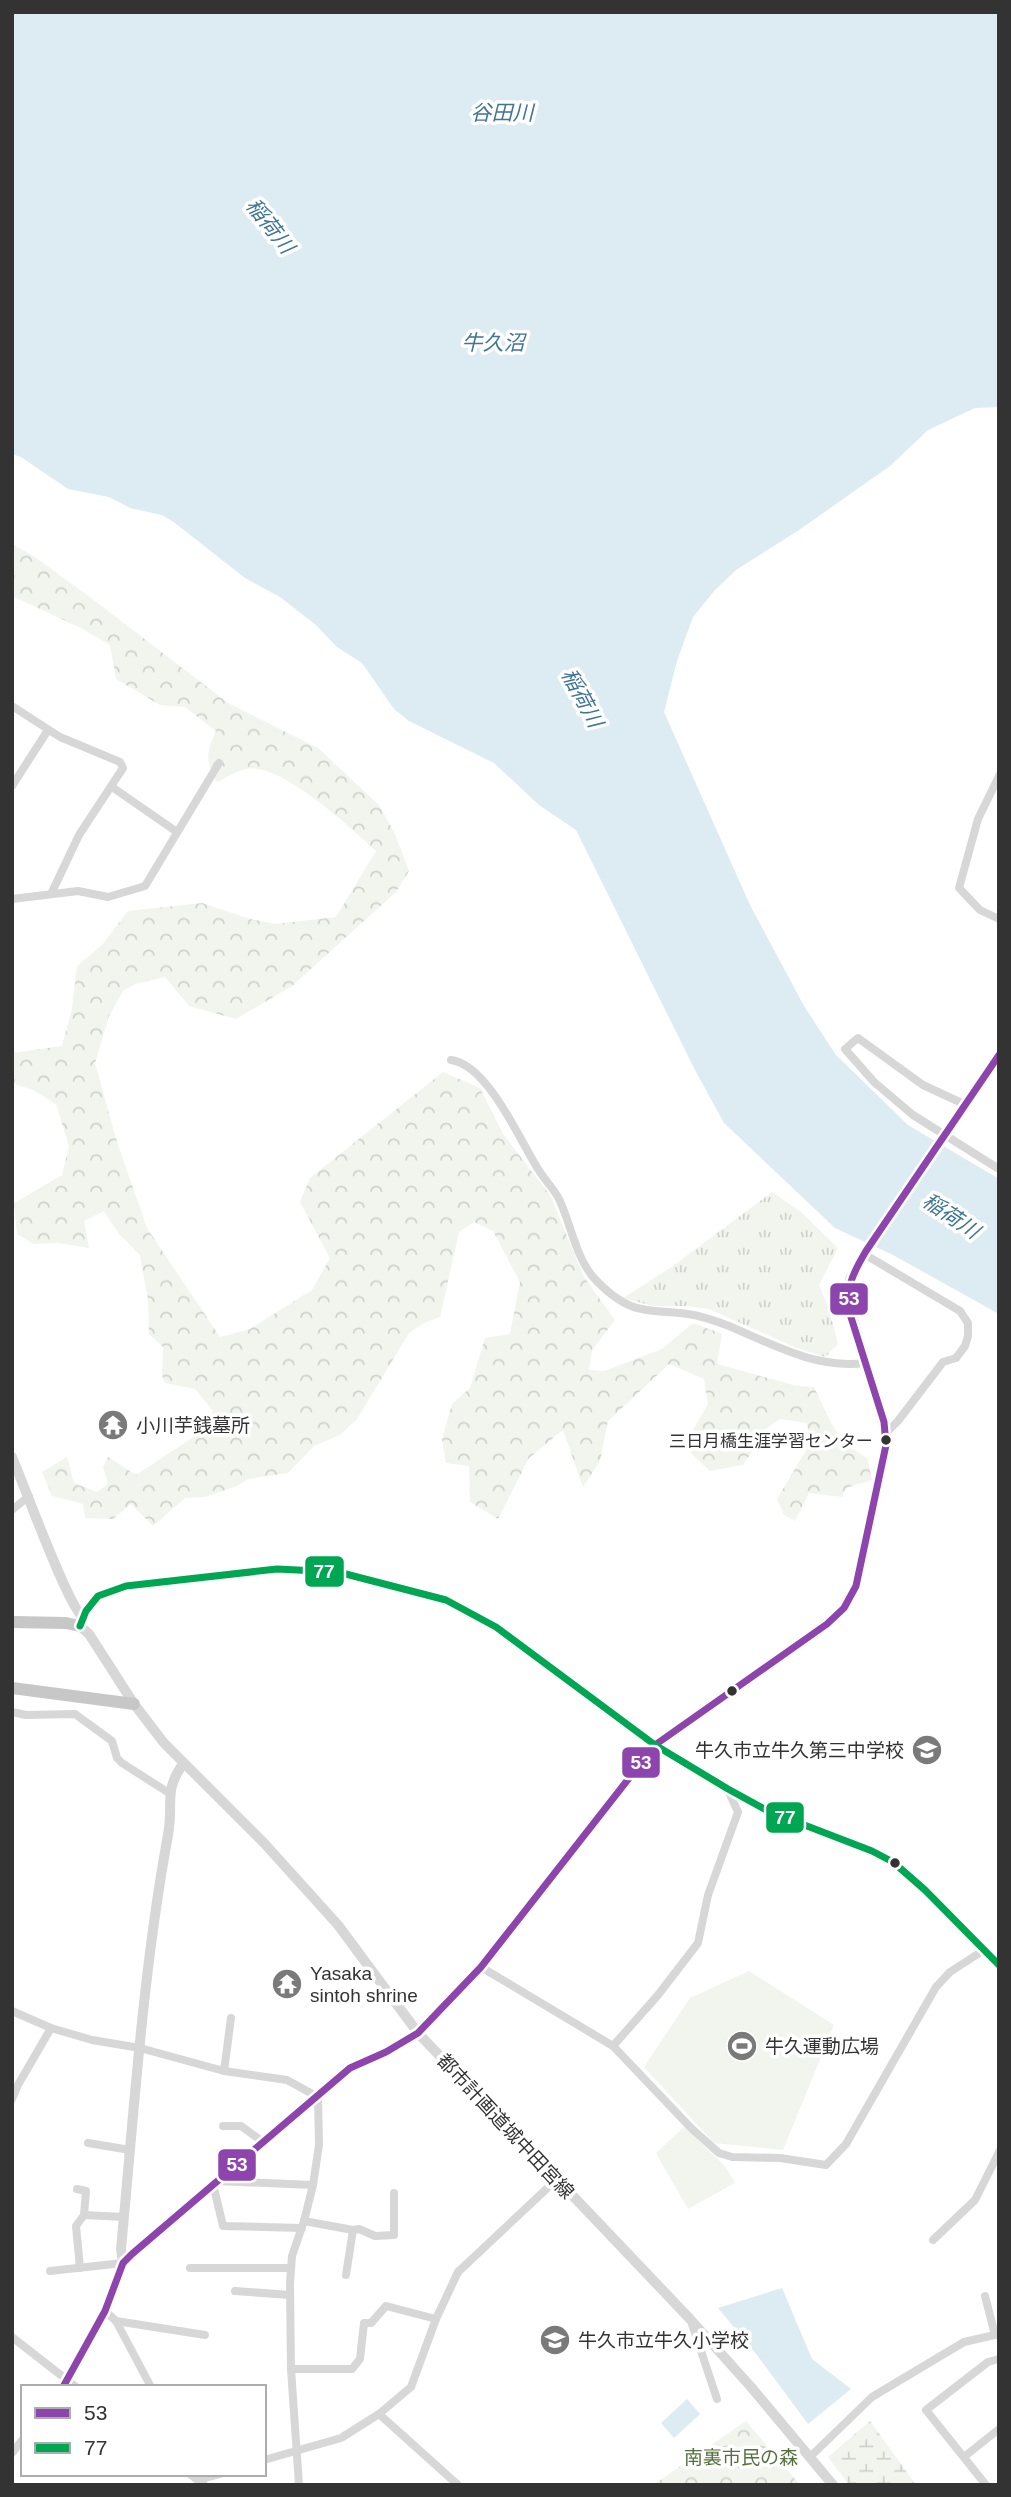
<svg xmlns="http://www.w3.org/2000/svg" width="1011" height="2497" viewBox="0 0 1011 2497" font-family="Helvetica,'Noto Sans JP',sans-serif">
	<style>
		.grass { fill: #f1f5ed }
		.forest { fill: url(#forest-crowns) }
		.wetland { fill: url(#wetland-marsh) }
		.park { fill: url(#park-tufts) }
		.water { fill: #ddebf3 }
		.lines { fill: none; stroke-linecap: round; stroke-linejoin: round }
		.minor { stroke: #d7d7d7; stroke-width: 8 }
		.tertiary { stroke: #d7d7d7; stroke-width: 10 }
		.trunk { stroke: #c7c7c7; stroke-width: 12 }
		.tertiary-bridge { stroke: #d7d7d7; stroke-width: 10 }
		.bus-1-casing { stroke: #fff; stroke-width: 12 }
		.bus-2-casing { stroke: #fff; stroke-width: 12 }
		.bus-1 { stroke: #8e44ad; stroke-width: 7 }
		.bus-2 { stroke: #00a651; stroke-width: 7 }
		.bus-dot { fill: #333; stroke: #fff; stroke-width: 2.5 }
		.labels { text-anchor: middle; stroke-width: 7; stroke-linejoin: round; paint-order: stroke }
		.bus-label { font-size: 17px; fill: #333; stroke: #fff; text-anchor: end }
		.poi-label { font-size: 19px; fill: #333; stroke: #fff; text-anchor: start }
		.street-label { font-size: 19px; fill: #333; stroke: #fff }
		.park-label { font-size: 19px; fill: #56703f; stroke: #fff }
		.water-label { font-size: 21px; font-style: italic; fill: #3f7597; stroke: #fff }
		.line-badge { stroke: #fff; stroke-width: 2.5 }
		.badge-label { font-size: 19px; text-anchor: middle; font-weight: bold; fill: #fff }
	</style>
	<defs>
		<pattern id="forest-crowns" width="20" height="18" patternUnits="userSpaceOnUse" patternTransform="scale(1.75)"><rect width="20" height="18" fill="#f1f5ed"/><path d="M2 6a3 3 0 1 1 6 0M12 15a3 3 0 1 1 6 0" fill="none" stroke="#cfd2cc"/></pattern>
		<pattern id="wetland-marsh" width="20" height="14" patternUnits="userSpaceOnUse" patternTransform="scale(1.75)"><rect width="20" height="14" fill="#f1f5ed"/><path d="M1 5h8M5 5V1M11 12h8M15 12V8" fill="none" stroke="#cfd2cc"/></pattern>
		<pattern id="park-tufts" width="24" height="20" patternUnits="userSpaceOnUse" patternTransform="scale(1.75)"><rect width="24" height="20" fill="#f1f5ed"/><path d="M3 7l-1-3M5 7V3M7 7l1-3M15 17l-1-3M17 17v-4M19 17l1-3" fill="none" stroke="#cfd2cc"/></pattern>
	</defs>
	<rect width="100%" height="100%" fill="#fff"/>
	<g class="grass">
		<polygon points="749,1971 834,2025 783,2150 714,2143 644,2067 690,1998"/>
		<polygon points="684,2127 725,2166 735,2183 688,2209 656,2153"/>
	</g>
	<g class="forest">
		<path d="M12 544 35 557 91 598 228 703 318 748 379 805 395 834 409 871 396 892 292 986 236 1019 189 1006 165 977 135 984 123 991 109 1016 95 1063 117 1142 147 1228 220 1337 250 1329 312 1290 330 1258 300 1202 310 1178 443 1072 480 1088 503 1134 550 1195 584 1277 615 1320 592 1350 589 1370 604 1371 662 1349 693 1323 722 1334 717 1364 797 1386 814 1387 831 1423 844 1443 867 1458 872 1480 846 1488 842 1497 809 1493 795 1521 784 1515 777 1499 810 1444 807 1423 780 1419 767 1428 743 1465 710 1471 691 1453 690 1435 708 1404 704 1379 669 1364 608 1421 600 1461 583 1487 563 1430 529 1458 498 1519 470 1502 469 1466 446 1463 442 1439 452 1404 470 1388 485 1338 510 1334 520 1282 493 1231 474 1222 459 1232 440 1317 424 1323 409 1333 357 1419 340 1435 314 1446 288 1473 248 1479 237 1486 205 1497 185 1498 153 1526 131 1504 113 1519 85 1518 83 1504 52 1496 42 1472 67 1457 74 1483 97 1492 108 1484 103 1467 108 1457 136 1475 195 1436 213 1411 195 1389 165 1383 162 1375 163 1347 149 1334 148 1300 140 1255 118 1233 104 1211 84 1221 89 1248 58 1243 34 1244 17 1234 14 1203 62 1175 69 1146 56 1104 33 1090 12 1083V1053L62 1046 72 1009 77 966 102 945 128 911 202 903 250 919 275 924 336 917 376 851C352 829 280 761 246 769 236 771 226 778 217 782 205 760 206 754 216 731L185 707 160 705 116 679 110 645 83 629 12 596Z"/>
		<polygon points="746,2421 800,2485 653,2485"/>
	</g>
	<polygon class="wetland" points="870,2421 916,2485 849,2485 828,2457"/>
	<polygon class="park" points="772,1192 801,1212 838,1248 819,1285 829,1309 838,1344 825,1357 797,1348 709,1309 685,1306 653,1306 623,1298 673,1266"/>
	<g class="water">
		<polygon points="12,12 999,12 999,407 975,408 928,430 890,466 799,530 736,570 715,590 693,617 677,661 664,712 750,905 804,1006 836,1055 908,1125 999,1179 999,1314 893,1255 835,1228 724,1123 695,1070 576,830 539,805 494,763 409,721 394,709 362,663 337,647 316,625 280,597 245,578 175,523 162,515 130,508 109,497 68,489 21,457 12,454"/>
		<polygon points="782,2288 812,2359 851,2389 808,2424 757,2355 718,2308"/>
		<polygon points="687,2399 700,2414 674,2438 661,2423"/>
	</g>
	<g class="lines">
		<g class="minor">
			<polyline points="12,706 60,737 120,762 123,768 79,835 52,892"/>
			<polyline points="999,776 978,819 959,888 980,910 999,919"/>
			<polyline points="12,786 48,730"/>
			<polyline points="112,787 177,832"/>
			<polyline points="12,899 78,891 108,897 145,886 219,763"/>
			<path d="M451 1060C488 1065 519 1139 538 1169 544 1179 554 1189 559 1199 571 1224 575 1255 593 1277 604 1289 616 1300 631 1306 648 1313 670 1311 688 1314 702 1316 716 1321 729 1326 774 1345 816 1369 865 1363"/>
			<polyline points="966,1105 923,1085 858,1038 845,1049 874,1082 913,1115 999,1169"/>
			<polyline points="12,1510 29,1496"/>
			<polyline points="82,1620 86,1611 98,1596 126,1586 277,1569 338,1572 446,1600 496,1627 655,1745 728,1789 768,1811 872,1851 893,1862 925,1890 999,1965"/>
			<polyline points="12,1712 26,1715 75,1714 112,1741 117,1758 122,1763 169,1793"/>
			<polyline points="481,1967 613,2046 692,2129 719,2153 732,2157 780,2158 826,2165 846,2144 936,1987 950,1972 984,1950"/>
			<polyline points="12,2011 51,2028 92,2040 140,2048 224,2071 287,2080 318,2097 319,2145 313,2185 304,2221 292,2256 290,2283 291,2369 299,2485"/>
			<polyline points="418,2033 481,1967 655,1745 827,1624 844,1608 856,1586 884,1456 886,1433 898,1421 943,1362 956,1358 965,1346 968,1336 968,1323 960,1311 864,1254"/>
			<polyline points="613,2046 658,1995 698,1943 708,1895 738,1812 728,1790"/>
			<polyline points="224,2071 231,2018"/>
			<polyline points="12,2099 18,2085 51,2028"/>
			<polyline points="223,2126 241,2126 263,2142"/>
			<polyline points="88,2143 130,2150"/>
			<polyline points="217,2181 313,2185"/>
			<polyline points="213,2184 223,2226 302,2228"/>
			<polyline points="77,2189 86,2191 84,2215 76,2226 80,2268"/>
			<polyline points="84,2215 124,2217"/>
			<polyline points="304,2221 353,2230 359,2229 375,2236 394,2235 394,2193"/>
			<polyline points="933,2240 975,2200 999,2152"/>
			<polyline points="190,2268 291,2268"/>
			<polyline points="50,2271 123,2263"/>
			<polyline points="346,2275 353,2230"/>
			<polyline points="235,2291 290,2295"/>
			<polyline points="985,2296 995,2335"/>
			<polyline points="105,2311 116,2321 151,2387"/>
			<polyline points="116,2321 205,2335"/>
			<polyline points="691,2321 717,2399"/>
			<polyline points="12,2337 76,2387"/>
			<polyline points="291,2369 352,2369 360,2359 364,2323 371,2323 386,2306 436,2319"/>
			<polyline points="379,2414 458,2485"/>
			<polyline points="12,2453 23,2439"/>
			<polyline points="810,2457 872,2397 964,2342 999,2334"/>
			<polyline points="964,2457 999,2429"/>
			<polyline points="264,2460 341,2438 379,2414 411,2387 436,2319 458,2272 556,2180"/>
			<polyline points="190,2474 204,2485"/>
			<polyline points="198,2480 220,2474"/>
			<polyline points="986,2485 926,2410 988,2362 999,2359"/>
		</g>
		<g class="tertiary">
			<polyline points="957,1118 999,1055"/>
			<polyline points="866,1251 850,1279 848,1302 886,1433"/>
			<path d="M12 1457C23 1482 68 1607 83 1617"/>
			<polyline points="80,1626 89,1634 134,1704 164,1743 264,1843 338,1925 418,2033 690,2319 751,2387 833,2485"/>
			<path d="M123 2263 121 2249C134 2111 143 1971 168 1835 174 1803 163 1792 183 1764"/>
			<polyline points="68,2380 105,2311 123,2263 132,2254 350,2068 386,2052 418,2033"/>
		</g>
		<g class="trunk">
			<polyline points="12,1622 66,1623 80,1626"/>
			<polyline points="12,1688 134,1704"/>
		</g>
		<polyline class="tertiary-bridge" points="866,1251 957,1118"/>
		<g class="bus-1-casing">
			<path id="bus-1" d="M63 2387 105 2311 123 2263 132 2254 350 2068 386 2052 418 2033 481 1967 655 1745 827 1624 844 1608 856 1586 886 1445 884 1422 850 1314C845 1288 853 1273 866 1251L999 1055"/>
		</g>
		<g class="bus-2-casing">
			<polyline id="bus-2" points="80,1626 86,1611 98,1596 126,1586 277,1569 338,1572 446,1600 496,1627 655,1745 728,1789 768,1811 872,1851 893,1862 925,1890 999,1965"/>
		</g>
		<use href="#bus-1" class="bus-1"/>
		<use href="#bus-2" class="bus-2"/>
	</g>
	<defs>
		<g id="temple-disc" transform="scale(1.575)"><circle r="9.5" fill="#7a7a7a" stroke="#fff"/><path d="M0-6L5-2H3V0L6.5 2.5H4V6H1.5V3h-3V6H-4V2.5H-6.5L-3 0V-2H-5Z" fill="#fff"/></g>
		<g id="school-disc" transform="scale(1.575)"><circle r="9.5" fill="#7a7a7a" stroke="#fff"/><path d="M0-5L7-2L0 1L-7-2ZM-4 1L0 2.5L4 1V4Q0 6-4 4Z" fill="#fff"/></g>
		<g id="stadium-disc" transform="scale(1.575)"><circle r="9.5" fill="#7a7a7a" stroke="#fff"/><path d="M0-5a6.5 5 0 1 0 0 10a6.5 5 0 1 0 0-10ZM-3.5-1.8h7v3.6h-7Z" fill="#fff"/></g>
	</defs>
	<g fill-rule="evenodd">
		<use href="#temple-disc" x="113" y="1425"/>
		<use href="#school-disc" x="927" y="1750"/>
		<use href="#temple-disc" x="287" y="1984"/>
		<use href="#stadium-disc" x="742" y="2046"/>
		<use href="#school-disc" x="555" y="2340"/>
	</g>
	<g class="bus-dot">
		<circle cx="886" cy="1440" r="6"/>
		<circle cx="732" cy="1691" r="6"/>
		<circle cx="895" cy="1863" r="6"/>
	</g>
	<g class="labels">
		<g class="bus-label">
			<text x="873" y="1447">三日月橋生涯学習センター</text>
		</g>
		<g class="poi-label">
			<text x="136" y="1432">小川芋銭墓所</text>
			<text x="904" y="1757" text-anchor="end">牛久市立牛久第三中学校</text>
			<text x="310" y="1980">Yasaka<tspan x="310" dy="22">sintoh shrine</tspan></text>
			<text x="765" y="2053">牛久運動広場</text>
			<text x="578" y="2347">牛久市立牛久小学校</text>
		</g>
		<g class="street-label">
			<text transform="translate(506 2126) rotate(47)" y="7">都市計画道城中田宮線</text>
		</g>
		<g class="park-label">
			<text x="741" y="2464">南裏市民の森</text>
		</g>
		<g class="water-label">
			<text x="502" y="120">谷田川</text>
			<text transform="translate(270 226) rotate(52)" y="7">稲荷川</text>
			<text x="493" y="350">牛久沼</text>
			<text transform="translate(582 698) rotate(62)" y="7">稲荷川</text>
			<text transform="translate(951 1216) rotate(34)" y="7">稲荷川</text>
		</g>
	</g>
	<g class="line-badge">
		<rect x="829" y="1282" width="40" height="34" rx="7" fill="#8e44ad"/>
		<rect x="304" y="1555" width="41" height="33" rx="7" fill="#00a651"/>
		<rect x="621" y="1746" width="40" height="33" rx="7" fill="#8e44ad"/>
		<rect x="765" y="1801" width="40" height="33" rx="7" fill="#00a651"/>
		<rect x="217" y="2148" width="40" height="34" rx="7" fill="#8e44ad"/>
	</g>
	<g class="badge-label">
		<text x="849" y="1305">53</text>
		<text x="324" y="1578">77</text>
		<text x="641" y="1769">53</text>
		<text x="785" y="1824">77</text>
		<text x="237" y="2171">53</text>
	</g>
	<rect width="1011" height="2497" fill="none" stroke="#333333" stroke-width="28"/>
	<rect x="21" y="2385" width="245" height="91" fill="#ffffff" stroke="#adadad" stroke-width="2"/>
	<rect x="35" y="2408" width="35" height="10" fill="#8e44ad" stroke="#adadad" stroke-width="2"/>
	<text x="84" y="2420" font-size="21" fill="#333333">53</text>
	<rect x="35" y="2443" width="35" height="10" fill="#00a651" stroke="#adadad" stroke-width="2"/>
	<text x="84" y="2455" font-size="21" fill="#333333">77</text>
</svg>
